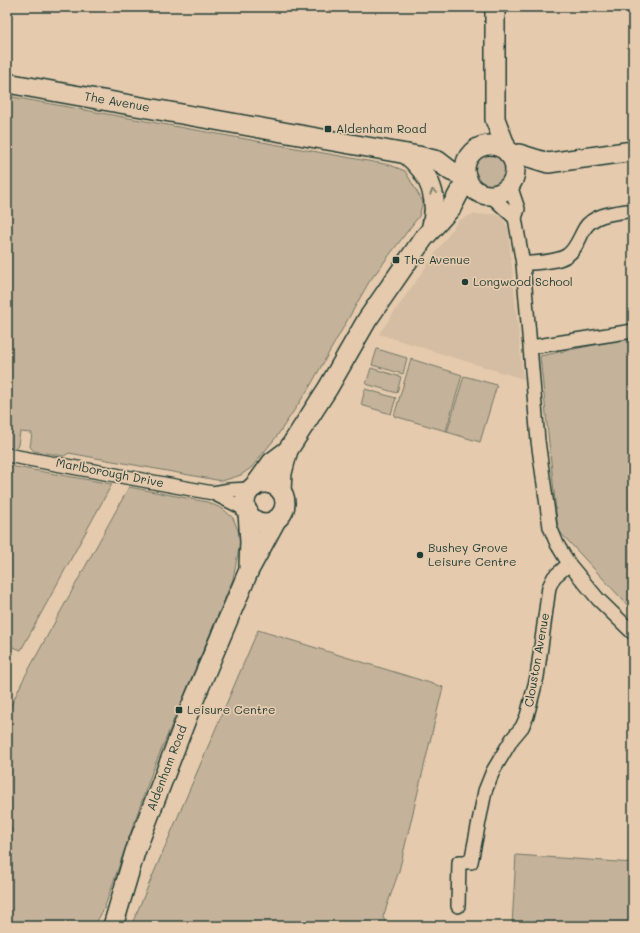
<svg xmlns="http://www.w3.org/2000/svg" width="640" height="933" viewBox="0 0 640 933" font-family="Mali,sans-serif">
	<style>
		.built { fill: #d4bda2 }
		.green { fill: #c4b29a; stroke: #727867 }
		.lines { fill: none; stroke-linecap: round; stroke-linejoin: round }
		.street-casing { stroke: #1f3d34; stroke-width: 16 }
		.secondary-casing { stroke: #1f3d34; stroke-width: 22 }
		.street { stroke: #e5caad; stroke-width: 13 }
		.secondary { stroke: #e5caad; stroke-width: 19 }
		.oneway { stroke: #787c6a }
		.poi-dot { fill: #1f3d34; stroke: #e5caad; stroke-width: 1.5 }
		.labels { text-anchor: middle; stroke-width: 3.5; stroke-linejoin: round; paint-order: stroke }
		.street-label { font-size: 12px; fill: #1f3d34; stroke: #e5caad }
		.poi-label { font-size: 12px; fill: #1f3d34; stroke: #e5caad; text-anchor: start }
	</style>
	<rect width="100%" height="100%" fill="#e5caad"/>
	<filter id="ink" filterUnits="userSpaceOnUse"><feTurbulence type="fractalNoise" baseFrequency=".025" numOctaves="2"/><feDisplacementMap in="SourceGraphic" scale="8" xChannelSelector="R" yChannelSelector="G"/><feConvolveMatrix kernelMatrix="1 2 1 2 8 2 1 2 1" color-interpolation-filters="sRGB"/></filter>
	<g filter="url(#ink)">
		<polygon class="built" points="493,214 501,216 508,228 523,379 379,334 458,221 471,215"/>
		<g class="green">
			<polygon points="7,96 390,165 405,171 423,202 419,216 369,282 309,388 277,436 252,467 241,475 222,481 69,453 64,456 34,451 30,447 32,433 20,432 18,445 14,449 7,447"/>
			<circle cx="489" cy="168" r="19"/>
			<polygon points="633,337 633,611 558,530 540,356"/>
			<polygon points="377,349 407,358 403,374 372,365"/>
			<polygon points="411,359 462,375 446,431 394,416"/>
			<polygon points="371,368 401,377 397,393 366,384"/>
			<polygon points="464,376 497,385 480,442 447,432"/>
			<polygon points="365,389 396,398 391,414 361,405"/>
			<polygon points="10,466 112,484 21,650 7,645 7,484"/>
			<polygon points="129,487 207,502 223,509 233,518 241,538 233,579 152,772 104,909 94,926 7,926 7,869 12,829 7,828 7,714 23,680"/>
			<polygon points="258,630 443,687 399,871 383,917 387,926 131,926"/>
			<polygon points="516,855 633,863 633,926 512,926"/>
		</g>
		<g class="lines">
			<g class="street-casing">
				<g id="street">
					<polyline points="510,185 518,209 515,218 523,264 538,441 550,527 557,544 569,564 598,599 633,633"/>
					<polyline points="490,195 515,218"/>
					<path d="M523 264C536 262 554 263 566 256 576 250 579 238 585 228 595 213 617 213 633 210"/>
					<polyline points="531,347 633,331"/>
					<polyline points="7,455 202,491 213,493 247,510"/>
					<polyline points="213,493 230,490 250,489"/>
					<polyline points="458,906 459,862 471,862 485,791 493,771 512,739 522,727 527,716 537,677 549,587 554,577 569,564"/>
				</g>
			</g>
			<g class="secondary-casing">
				<g id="secondary">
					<polyline points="495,7 495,119 508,153"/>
					<polyline points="7,83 418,156 438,161 451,171 466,177"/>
					<circle cx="490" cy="170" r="25"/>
					<path d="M406 154C431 174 440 199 431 230"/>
					<polyline points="511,156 519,154 548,163 633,151"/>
					<circle cx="265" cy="503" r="20"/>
					<polyline points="254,487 272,462 288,450"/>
					<polyline points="281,490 282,473 288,450 328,388 367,320 423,239 451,208 467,178"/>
					<polyline points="248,512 250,542 249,566"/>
					<polyline points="113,926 135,852 190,709 249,570 276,520"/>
				</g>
			</g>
			<use href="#street" class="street"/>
			<use href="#secondary" class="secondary"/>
		</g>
		<defs><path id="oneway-chevron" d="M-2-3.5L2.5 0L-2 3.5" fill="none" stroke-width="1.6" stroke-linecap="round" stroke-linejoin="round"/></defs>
		<use class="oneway" href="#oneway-chevron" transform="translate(433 192) rotate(-105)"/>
	</g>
	<g class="poi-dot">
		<rect x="324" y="125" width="8" height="8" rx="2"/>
		<rect x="392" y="256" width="8" height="8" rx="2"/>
		<circle cx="465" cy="282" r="4"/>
		<circle cx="420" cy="555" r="4"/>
		<rect x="175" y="706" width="8" height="8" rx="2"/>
	</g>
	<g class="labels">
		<g class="street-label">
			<text transform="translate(117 102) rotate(10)" y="4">The Avenue</text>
			<text transform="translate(110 473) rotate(11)" y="4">Marlborough Drive</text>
			<text transform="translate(537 660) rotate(-80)" y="4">Clouston Avenue</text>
			<text transform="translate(167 768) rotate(-69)" y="4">Aldenham Road</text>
		</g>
		<g class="poi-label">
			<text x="336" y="133">Aldenham Road</text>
			<text x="404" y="264">The Avenue</text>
			<text x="473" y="286">Longwood School</text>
			<text x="428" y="552">Bushey Grove<tspan x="428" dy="14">Leisure Centre</tspan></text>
			<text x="187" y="714">Leisure Centre</text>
		</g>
	</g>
	<rect width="640" height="933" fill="none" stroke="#e5caad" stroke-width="24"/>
	<rect x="12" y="12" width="616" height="909" fill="none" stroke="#1f3d34" stroke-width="1.5" filter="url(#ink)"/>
</svg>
